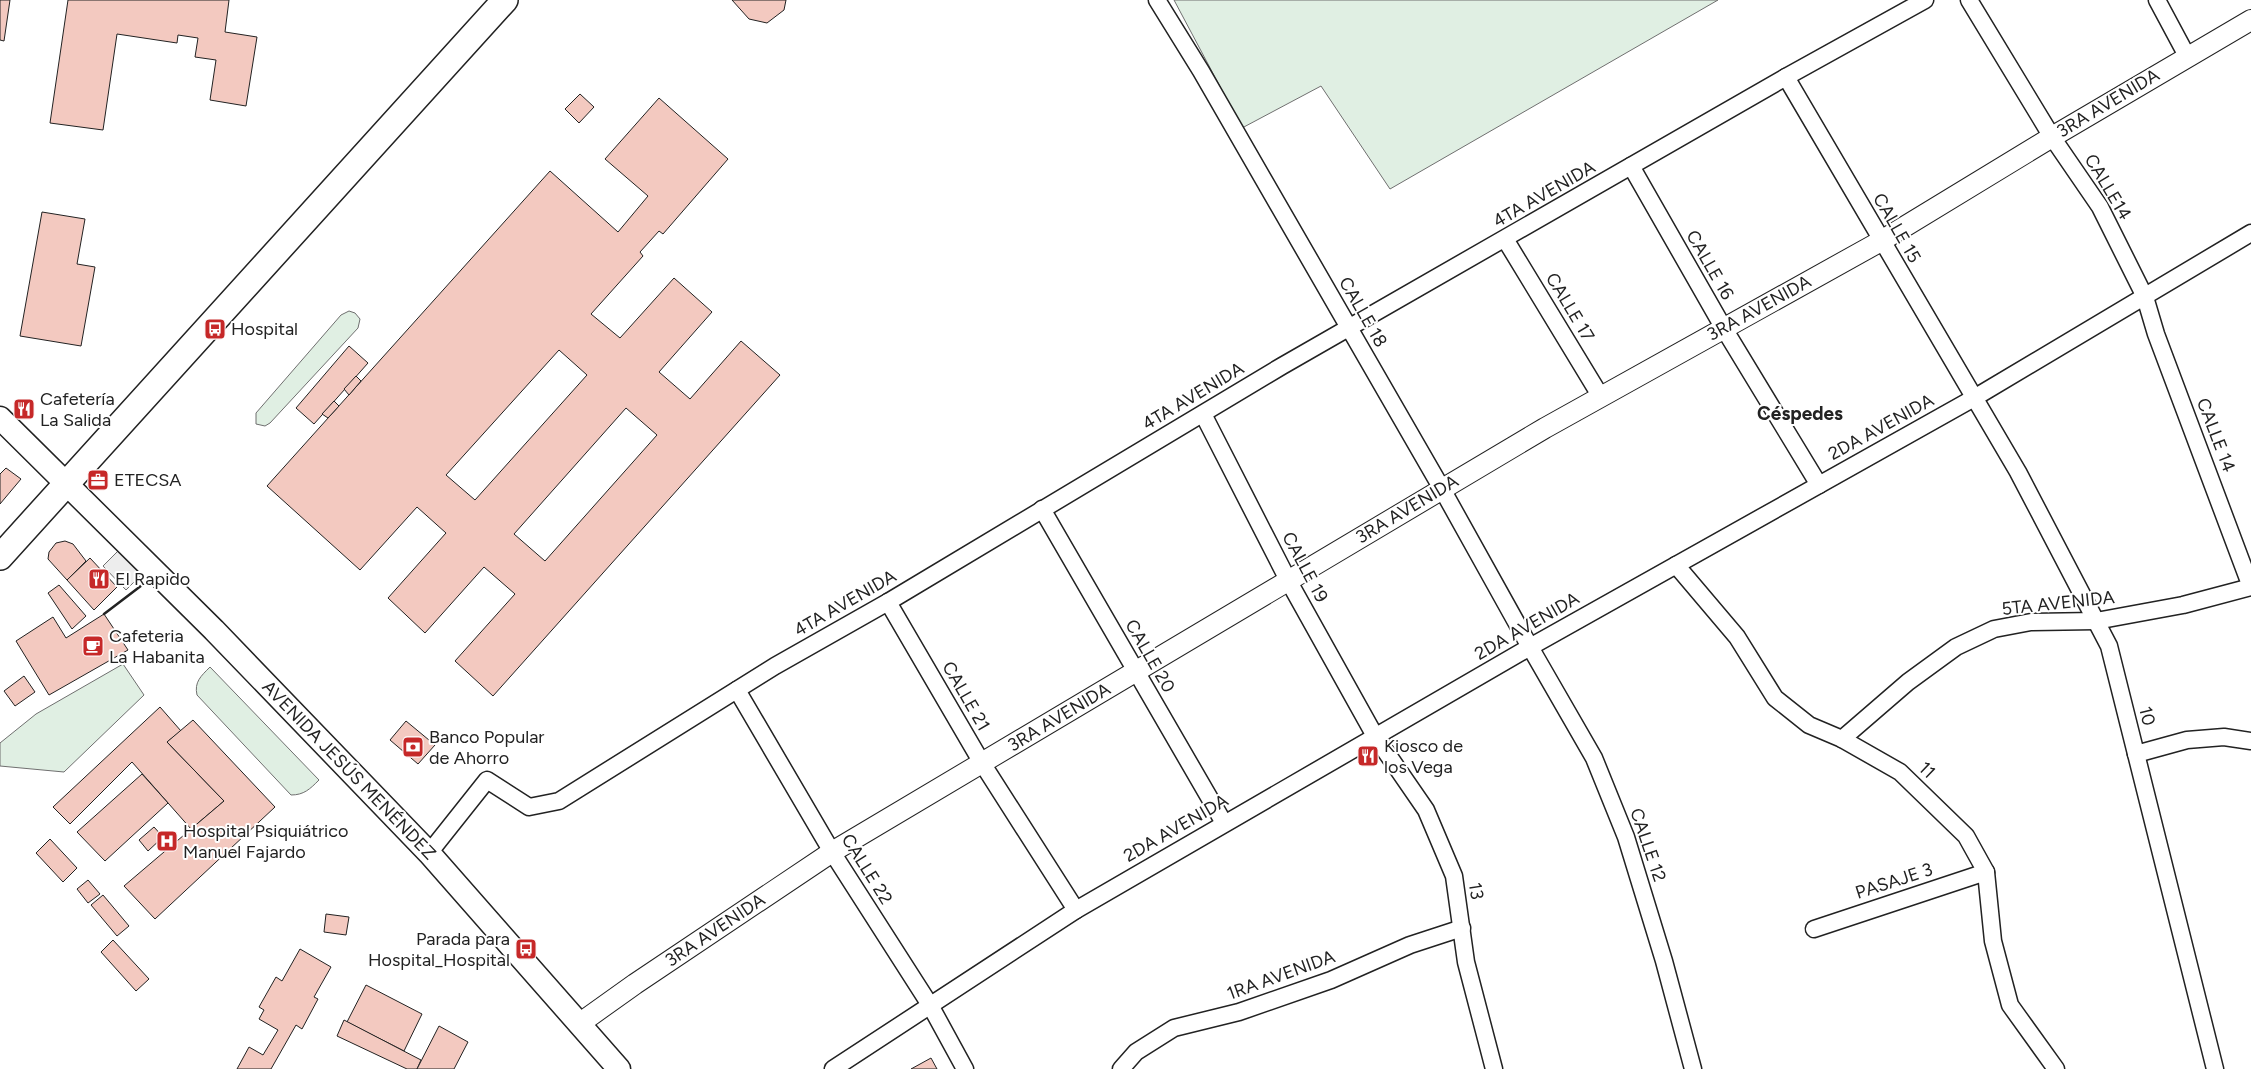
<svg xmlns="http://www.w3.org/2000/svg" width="2251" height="1069" viewBox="0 0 2251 1069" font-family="Figtree,sans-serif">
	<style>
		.green { fill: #e0efe3; stroke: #6f6f6f }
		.parking { fill: #ededed; stroke: #6f6f6f }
		.building { fill: #f3c9c0; stroke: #222; fill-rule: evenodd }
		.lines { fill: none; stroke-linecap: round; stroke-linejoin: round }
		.minor-casing { stroke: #222; stroke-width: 19 }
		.tertiary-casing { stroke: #222; stroke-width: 22 }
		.secondary-casing { stroke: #222; stroke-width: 25 }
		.primary-casing { stroke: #222; stroke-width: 28 }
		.minor { stroke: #fff; stroke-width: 16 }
		.tertiary { stroke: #fff; stroke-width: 20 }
		.secondary { stroke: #fff; stroke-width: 22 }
		.primary { stroke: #fff; stroke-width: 25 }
		.wall { stroke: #222; stroke-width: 2.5 }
		.labels { text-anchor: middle; stroke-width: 4; stroke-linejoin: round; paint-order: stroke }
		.street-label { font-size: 18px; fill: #222; stroke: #fff }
		.poi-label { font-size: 18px; fill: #222; stroke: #fff; text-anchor: start }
		.neighbourhood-label { font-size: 19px; font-weight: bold; fill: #222; stroke: #fff }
	</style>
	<rect width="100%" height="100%" fill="#fff"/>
	<g class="green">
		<polygon points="1174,0 1718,0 1390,189 1321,86 1242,128"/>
		<polygon points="349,311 355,313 360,319 358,328 270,423 265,426 256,424 256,413 341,315"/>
		<polygon points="123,664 144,695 64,772 0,766 0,743 36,714"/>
		<path d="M210 667 319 780C310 789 304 795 291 795L197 695C194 682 201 676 210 667Z"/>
	</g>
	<polygon class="parking" points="119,550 142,574 126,590 103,566"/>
	<g class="building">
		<polygon points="0,0 10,0 4,41 0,40"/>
		<polygon points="68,0 229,0 225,32 257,37 246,106 210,100 216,60 195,57 198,38 178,35 177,43 117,34 103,130 50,123"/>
		<polygon points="732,0 786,0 784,10 767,23 749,19"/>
		<polygon points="580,94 594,107 579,123 565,109"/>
		<path d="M659 98 728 159 663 234 659 231 640 252 643 256 591 314 620 338 674 278 712 312 659 372 690 399 741 341 780 375 493 696 455 661 515 594 484 567 425 633 388 598 446 533 417 507 360 570 267 486 550 171 618 232 648 196 605 159ZM559 350 587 375 475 500 446 475ZM626 408 657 435 545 561 514 534Z"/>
		<polygon points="42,212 85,219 77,264 95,267 81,346 20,336"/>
		<polygon points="349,346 368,363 314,424 296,408"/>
		<polygon points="356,376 361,381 349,395 344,389"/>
		<polygon points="334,401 339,406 328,418 322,414"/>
		<polygon points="6,468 21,479 0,504 0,474"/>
		<polygon points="65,541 73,544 86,561 67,580 48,559 49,552 56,543"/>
		<polygon points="90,558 117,587 94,610 67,580"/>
		<polygon points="59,585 86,616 72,629 48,593"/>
		<polygon points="104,614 128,650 49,695 16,641 53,617 66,638"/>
		<polygon points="24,676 35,692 15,706 4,691"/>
		<polygon points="160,707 181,731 167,742 224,801 191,829 132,762 70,824 53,807"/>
		<polygon points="193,720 275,807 155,919 124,886 224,801 167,742"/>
		<polygon points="406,721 435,745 418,764 390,740"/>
		<polygon points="142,774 168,803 105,861 77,832"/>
		<polygon points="154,827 163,837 148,851 139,840"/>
		<polygon points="50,839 77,868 63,882 36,853"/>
		<polygon points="88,880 100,894 88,903 77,889"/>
		<polygon points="103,895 129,926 117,936 91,905"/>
		<polygon points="326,914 349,917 346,935 324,932"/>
		<polygon points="113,940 149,979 136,991 101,952"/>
		<polygon points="300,949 331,967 314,997 318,999 302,1029 296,1025 271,1069 237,1069 249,1047 263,1055 278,1030 259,1019 264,1010 259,1007 276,977 282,981"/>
		<polygon points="366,985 422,1014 404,1051 347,1022"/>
		<polygon points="344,1020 421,1060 417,1069 407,1069 337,1036"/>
		<polygon points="439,1026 468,1042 454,1069 417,1069"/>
		<polygon points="931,1058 937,1069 911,1069"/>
	</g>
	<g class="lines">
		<g class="minor-casing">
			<g id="minor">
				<polyline points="1157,0 1201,71 1442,489 1530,647 1594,758 1626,837 1664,961 1693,1069"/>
				<polyline points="1969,0 2052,137 2100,207 2145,297 2156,334 2251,587"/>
				<polyline points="2157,0 2187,56"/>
				<polyline points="1786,77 2018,472 2109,646 2215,1069"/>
				<polyline points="1631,166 1723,327 1819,485"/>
				<polyline points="1505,239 1601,397"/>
				<polyline points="1203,414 1288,580 1375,736 1426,810 1454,876 1466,962 1494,1069"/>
				<polyline points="1042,509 1224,823"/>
				<polyline points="1676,565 1737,637 1775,698 1809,725 1842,739 1900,772 1966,836 1986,872 1993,941 2010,1005 2056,1069"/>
				<polyline points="888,602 982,763 1076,910"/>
				<polyline points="737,690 832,852 930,1005 965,1069"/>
				<polyline points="1842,739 1908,682 1956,647 1994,629 2031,622 2096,621 2183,605 2251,587"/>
				<polyline points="2136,754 2187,740 2224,737 2251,741"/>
				<polyline points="429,853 487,780 529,807 559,801 775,666 888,602 1282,366 1786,77 1925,0"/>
				<polyline points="1814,929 1986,872"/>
				<polyline points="833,1069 1076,910 1530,647 1974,398 2251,233"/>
				<polyline points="1121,1069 1136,1052 1174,1028 1239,1012 1331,980 1410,945 1462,928"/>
			</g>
		</g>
		<g class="tertiary-casing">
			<polyline id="tertiary" points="579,1024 635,984 832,852 1545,428 1881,241 2052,137 2251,20"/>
		</g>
		<g class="secondary-casing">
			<polyline id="secondary" points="0,418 214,630 429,853 619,1069"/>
		</g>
		<g class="primary-casing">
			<polyline id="primary" points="0,557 505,0"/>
		</g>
		<use href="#minor" class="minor"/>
		<use href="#tertiary" class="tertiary"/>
		<use href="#secondary" class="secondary"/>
		<use href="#primary" class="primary"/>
		<polyline class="wall" points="104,614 150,579"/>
	</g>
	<defs>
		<g id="bus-square" transform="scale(1.125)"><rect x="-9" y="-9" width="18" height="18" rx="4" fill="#c62828" stroke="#fff"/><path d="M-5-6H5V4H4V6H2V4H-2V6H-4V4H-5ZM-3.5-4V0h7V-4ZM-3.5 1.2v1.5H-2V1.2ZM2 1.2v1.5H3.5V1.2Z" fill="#fff"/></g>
		<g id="restaurant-square" transform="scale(1.125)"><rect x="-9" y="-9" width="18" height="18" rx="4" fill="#c62828" stroke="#fff"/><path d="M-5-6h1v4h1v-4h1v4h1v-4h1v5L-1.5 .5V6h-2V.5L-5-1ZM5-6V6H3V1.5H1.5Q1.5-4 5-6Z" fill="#fff"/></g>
		<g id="office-square" transform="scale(1.125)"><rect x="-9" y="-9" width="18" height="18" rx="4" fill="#c62828" stroke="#fff"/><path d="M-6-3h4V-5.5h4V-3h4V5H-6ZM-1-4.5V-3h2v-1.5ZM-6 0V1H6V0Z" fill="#fff"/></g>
		<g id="cafe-square" transform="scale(1.125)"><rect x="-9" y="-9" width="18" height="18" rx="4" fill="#c62828" stroke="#fff"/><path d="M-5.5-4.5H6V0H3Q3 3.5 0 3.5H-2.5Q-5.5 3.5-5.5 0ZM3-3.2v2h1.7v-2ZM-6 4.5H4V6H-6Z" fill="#fff"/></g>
		<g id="bank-square" transform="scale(1.125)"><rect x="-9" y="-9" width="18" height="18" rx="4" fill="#c62828" stroke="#fff"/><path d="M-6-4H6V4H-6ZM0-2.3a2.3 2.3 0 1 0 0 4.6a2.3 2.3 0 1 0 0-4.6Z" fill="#fff"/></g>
		<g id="hospital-square" transform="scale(1.125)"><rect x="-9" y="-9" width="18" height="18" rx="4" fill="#c62828" stroke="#fff"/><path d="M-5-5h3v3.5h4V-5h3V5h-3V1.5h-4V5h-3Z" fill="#fff"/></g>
	</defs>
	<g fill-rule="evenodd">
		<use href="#bus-square" x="215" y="329"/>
		<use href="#restaurant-square" x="24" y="409"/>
		<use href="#office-square" x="98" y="480"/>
		<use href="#restaurant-square" x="99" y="579"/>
		<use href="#cafe-square" x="93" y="646"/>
		<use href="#bank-square" x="413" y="747"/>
		<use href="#restaurant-square" x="1368" y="756"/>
		<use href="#hospital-square" x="167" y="841"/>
		<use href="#bus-square" x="526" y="949"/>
	</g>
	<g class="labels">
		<g class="street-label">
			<text transform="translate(2108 103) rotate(-31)" y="6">3RA AVENIDA</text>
			<text transform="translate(2108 187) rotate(59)" y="6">CALLE14</text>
			<text transform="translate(1544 194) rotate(-30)" y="6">4TA AVENIDA</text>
			<text transform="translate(1897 228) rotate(60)" y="6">CALLE 15</text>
			<text transform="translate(1710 265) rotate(60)" y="6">CALLE 16</text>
			<text transform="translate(1570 307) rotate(59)" y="6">CALLE 17</text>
			<text transform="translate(1759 308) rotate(-29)" y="6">3RA AVENIDA</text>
			<text transform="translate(1363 312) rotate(60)" y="6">CALLE 18</text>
			<text transform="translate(1193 396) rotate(-31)" y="6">4TA AVENIDA</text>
			<text transform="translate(1881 427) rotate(-29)" y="6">2DA AVENIDA</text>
			<text transform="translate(2216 435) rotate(69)" y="6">CALLE 14</text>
			<text transform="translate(1407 509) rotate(-31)" y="6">3RA AVENIDA</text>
			<text transform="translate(1305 567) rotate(62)" y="6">CALLE 19</text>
			<text transform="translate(845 603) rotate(-30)" y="6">4TA AVENIDA</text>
			<text transform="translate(2058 603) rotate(-6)" y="6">5TA AVENIDA</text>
			<text transform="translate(1527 626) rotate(-30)" y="6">2DA AVENIDA</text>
			<text transform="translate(1150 656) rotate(60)" y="6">CALLE 20</text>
			<text transform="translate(966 696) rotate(60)" y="6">CALLE 21</text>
			<text transform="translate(2147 716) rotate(76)" y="6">10</text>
			<text transform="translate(1059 717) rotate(-31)" y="6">3RA AVENIDA</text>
			<text transform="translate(349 770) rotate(46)" y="6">AVENIDA JESÚS MENÉNDEZ</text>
			<text transform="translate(1927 770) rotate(44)" y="6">11</text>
			<text transform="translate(1176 828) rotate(-30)" y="6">2DA AVENIDA</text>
			<text transform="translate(1648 845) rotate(71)" y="6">CALLE 12</text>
			<text transform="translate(867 869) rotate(58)" y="6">CALLE 22</text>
			<text transform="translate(1894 881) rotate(-18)" y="6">PASAJE 3</text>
			<text transform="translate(1476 891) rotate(81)" y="6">13</text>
			<text transform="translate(715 930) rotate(-34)" y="6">3RA AVENIDA</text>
			<text transform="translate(1281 975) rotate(-20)" y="6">1RA AVENIDA</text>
		</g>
		<g class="poi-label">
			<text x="231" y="335">Hospital</text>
			<text x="40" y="405">Cafetería<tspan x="40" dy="21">La Salida</tspan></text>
			<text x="114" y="486">ETECSA</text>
			<text x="115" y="585">El Rapido</text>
			<text x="109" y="642">Cafeteria<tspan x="109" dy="21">La Habanita</tspan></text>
			<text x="429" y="743">Banco Popular<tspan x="429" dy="21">de Ahorro</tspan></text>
			<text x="1384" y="752">Kiosco de<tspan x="1384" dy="21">los Vega</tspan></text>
			<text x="183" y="837">Hospital Psiquiátrico<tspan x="183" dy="21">Manuel Fajardo</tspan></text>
			<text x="510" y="945" text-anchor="end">Parada para<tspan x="510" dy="21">Hospital_Hospital</tspan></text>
		</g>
		<g class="neighbourhood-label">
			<text x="1800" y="420">Céspedes</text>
		</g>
	</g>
</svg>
